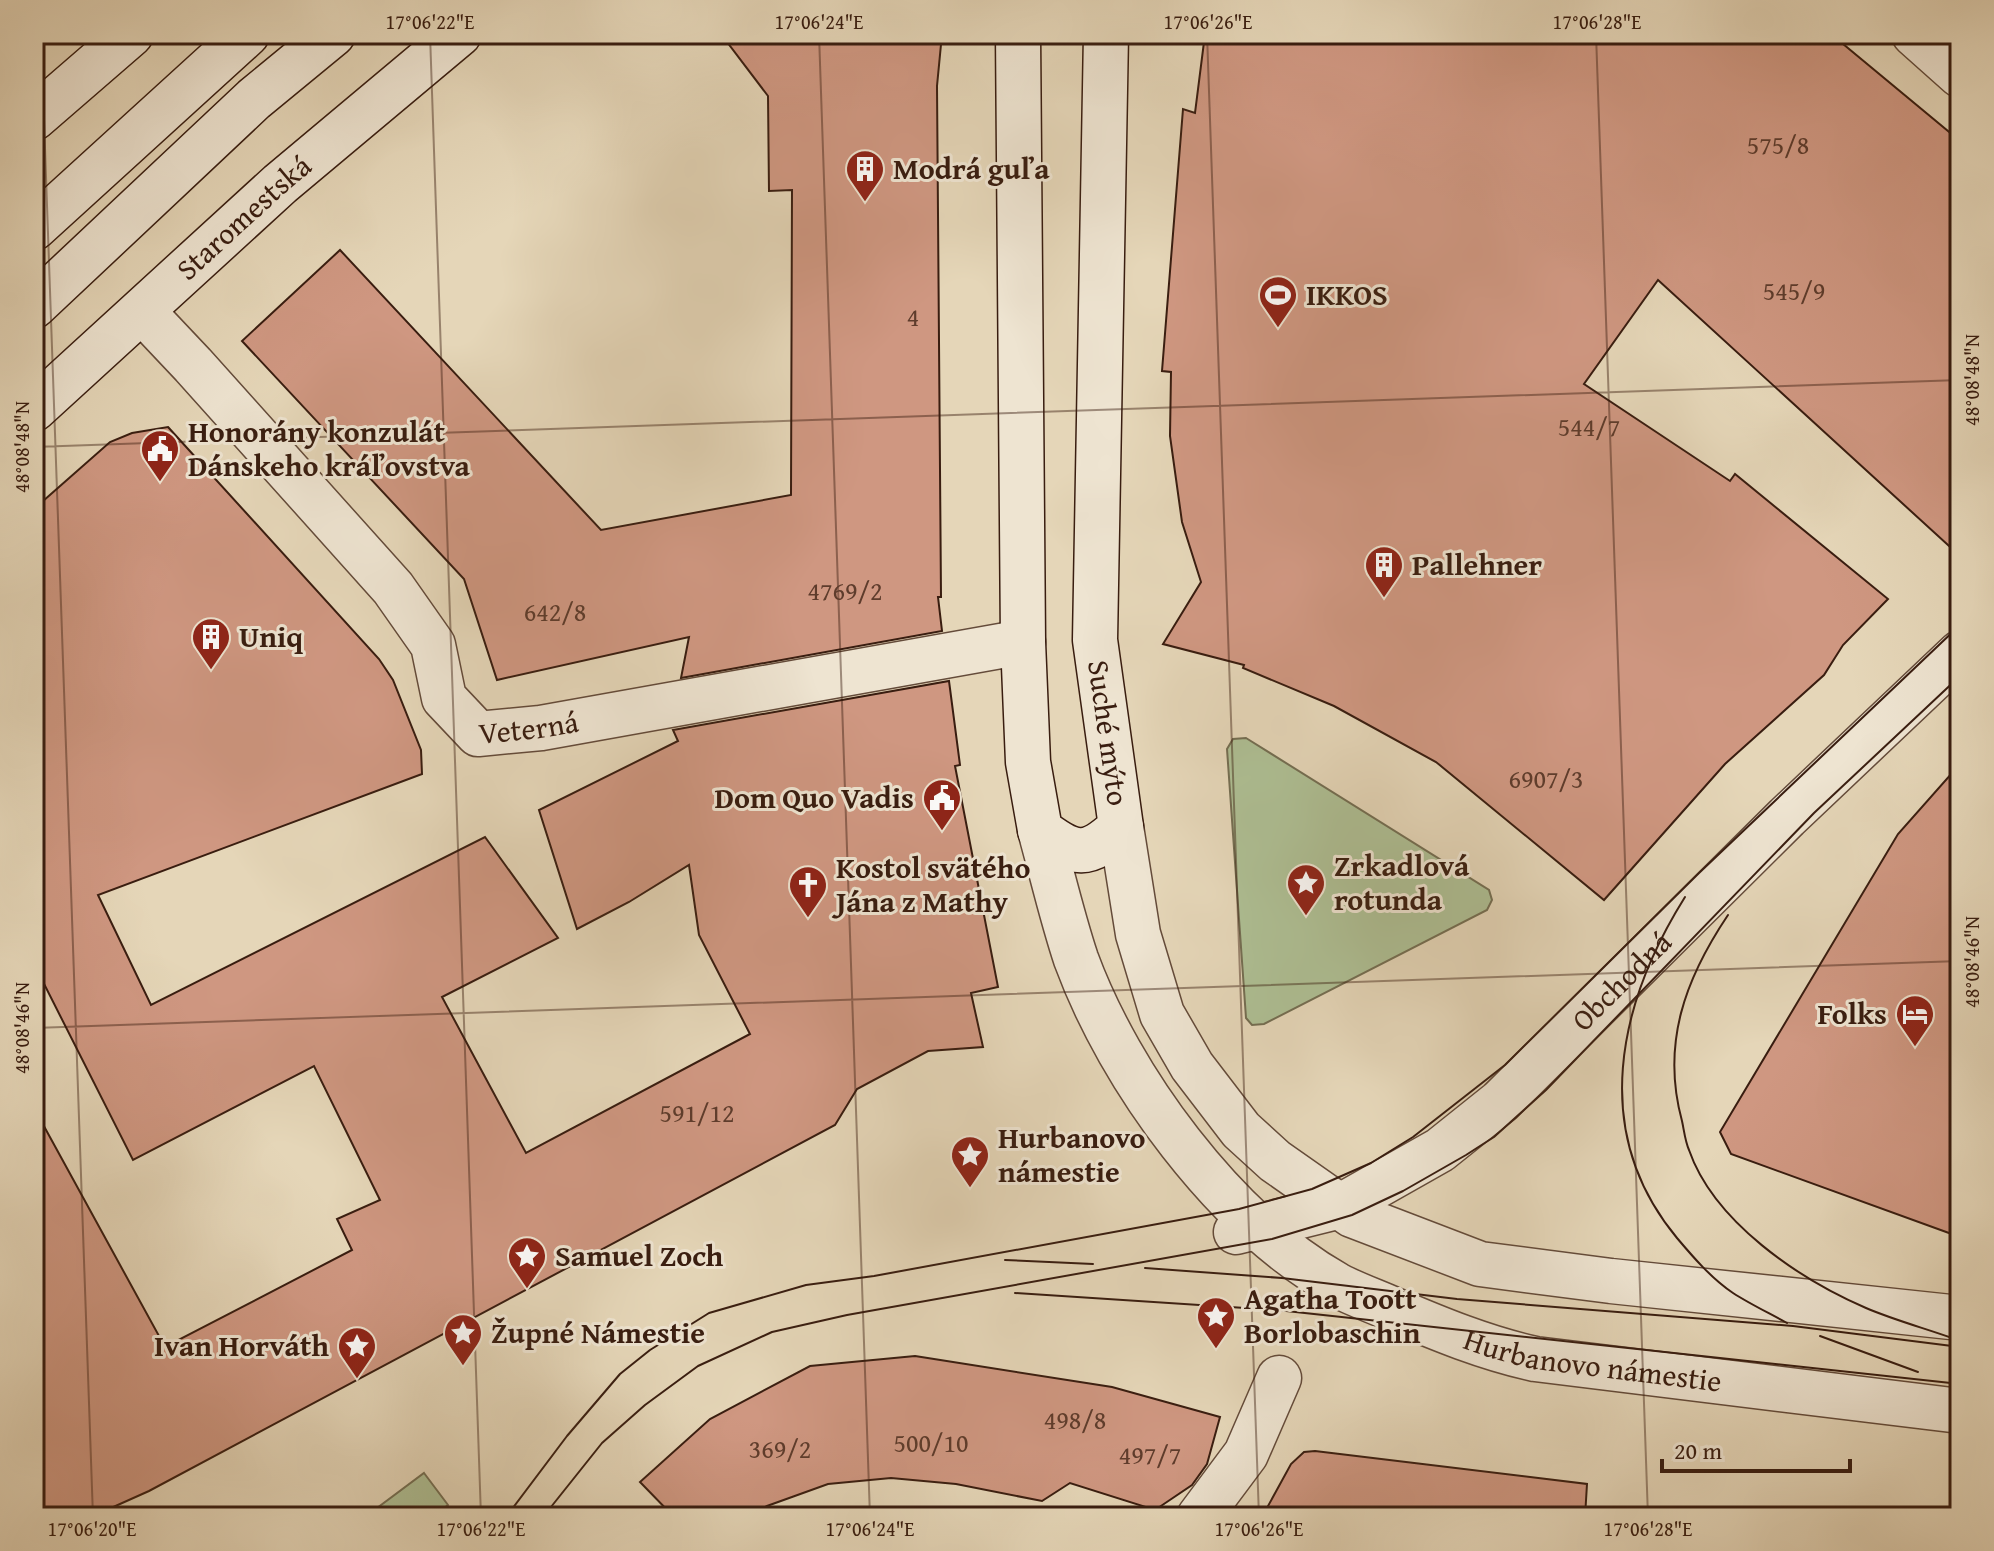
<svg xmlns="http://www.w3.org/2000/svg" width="1994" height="1551" viewBox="0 0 1994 1551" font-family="'Gentium Book Plus',serif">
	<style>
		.green { fill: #aebf94; stroke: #746e52; stroke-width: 2 }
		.building { fill: #cf9781; stroke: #391d10; stroke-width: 2 }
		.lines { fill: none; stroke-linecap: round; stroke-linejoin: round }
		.street-casing { stroke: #644b3a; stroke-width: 47 }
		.secondary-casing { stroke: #391d10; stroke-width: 47 }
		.street { stroke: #eee4d1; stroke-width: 44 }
		.secondary { stroke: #eee4d1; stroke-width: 44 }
		.tram { stroke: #391d10; stroke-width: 2 }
		.ticks { fill: none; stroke: #391d10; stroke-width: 2; stroke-opacity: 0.45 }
		.labels { text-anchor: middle; stroke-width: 6; stroke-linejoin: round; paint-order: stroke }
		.number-label { font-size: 26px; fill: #5e3c2c }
		.poi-label { font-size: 30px; font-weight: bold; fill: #391d10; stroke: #eee4d1; text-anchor: start }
		.street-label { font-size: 30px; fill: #391d10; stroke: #eee4d1 }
		.neatline { fill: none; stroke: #391d10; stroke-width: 3 }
		.ticks-label { font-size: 20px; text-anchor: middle; fill: #391d10 }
	</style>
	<rect width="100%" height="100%" fill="#e5d6b8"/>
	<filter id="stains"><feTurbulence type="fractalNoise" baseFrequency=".0025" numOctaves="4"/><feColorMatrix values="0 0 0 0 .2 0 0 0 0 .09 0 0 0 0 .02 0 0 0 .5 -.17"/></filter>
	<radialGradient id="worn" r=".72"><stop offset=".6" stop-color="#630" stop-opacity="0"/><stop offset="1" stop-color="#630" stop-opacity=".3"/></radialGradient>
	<g class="green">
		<polygon points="1246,738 1489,890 1492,900 1487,910 1264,1024 1252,1025 1246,1018 1227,749 1233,739"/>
		<polygon points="424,1473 448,1505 432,1517 365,1517"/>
	</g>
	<g class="building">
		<polygon points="721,34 942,34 937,86 941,597 938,597 942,631 681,678 689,637 497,680 464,579 242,341 340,250 601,530 791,495 792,190 769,191 768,96"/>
		<polygon points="1205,34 1831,34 1960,141 1960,556 1658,280 1584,384 1730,481 1735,474 1888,599 1843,645 1824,675 1725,764 1604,900 1436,762 1334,706 1243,668 1244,665 1163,644 1201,582 1182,522 1170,436 1171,372 1162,371 1183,109 1195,113"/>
		<polygon points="168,427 379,659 393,680 421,750 422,774 98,895 151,1005 485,837 558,938 442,997 526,1153 750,1034 699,935 689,865 629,902 577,929 539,810 678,741 673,730 949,681 960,765 955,766 998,987 971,993 983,1047 928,1051 857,1089 835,1125 149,1491 91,1517 34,1517 34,1108 165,1347 352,1250 337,1219 380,1200 314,1066 133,1160 34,964 34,509 110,442 132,433"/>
		<polygon points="1960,764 1960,1237 1731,1154 1720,1132 1898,834"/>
		<polygon points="915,1356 1112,1387 1220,1417 1207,1464 1192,1485 1155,1510 1070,1483 1042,1501 956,1484 891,1478 828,1484 767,1506 746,1517 674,1517 640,1482 710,1419 810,1366"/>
		<polygon points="1315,1451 1587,1484 1585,1517 1262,1517 1291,1464 1304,1452"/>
	</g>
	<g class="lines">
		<g class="street-casing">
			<g id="street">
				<polyline points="1914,34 1960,75"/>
				<path id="s1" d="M142 311 193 365 393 588 433 645 444 698 478 734 541 728 1023 642"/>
				<polyline points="1121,827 1138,934 1162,1014 1192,1066 1241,1130 1275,1161 1352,1215 1480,1264 1611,1281 1960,1318"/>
				<path id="s2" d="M1040 830C1052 873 1062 917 1076 959 1120 1079 1224 1221 1337 1285 1354 1294 1374 1301 1392 1309 1439 1329 1485 1348 1535 1359L1960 1411"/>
				<path id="s3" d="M1236 1232 1341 1206 1440 1150 1500 1102 1787 817 1960 653"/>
				<polyline points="1199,1517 1246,1454 1279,1378"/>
			</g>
		</g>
		<g class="secondary-casing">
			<g id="secondary">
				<path d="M1018 34 1023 642 1028 762 1040 830C1076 857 1087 858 1121 827L1095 640 1106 34"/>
				<polyline points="34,118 131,34"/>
				<polyline points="34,228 247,34"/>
				<polyline points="34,306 254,99 333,34"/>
				<path id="s4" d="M34 409 280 184 459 34"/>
			</g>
		</g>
		<use href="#street" class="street"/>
		<use href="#secondary" class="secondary"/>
		<g class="tram">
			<path d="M1685 897C1618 1004 1589 1132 1677 1238 1693 1257 1712 1279 1733 1293 1750 1304 1769 1313 1787 1323"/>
			<path d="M1728 915C1685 979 1661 1044 1682 1121 1684 1130 1685 1141 1689 1150 1714 1222 1799 1279 1866 1308 1894 1320 1924 1328 1952 1338"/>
			<polyline points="1005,1260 1093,1264"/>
			<polyline points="1145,1268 1282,1278 1457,1299 1793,1326 1960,1347"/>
			<polyline points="1015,1293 1277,1310 1960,1384"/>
			<polyline points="1820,1336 1918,1372"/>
			<polyline points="506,1517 567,1436 620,1374 650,1350 709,1313 806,1285 874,1276 1239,1209 1312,1189 1371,1163 1413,1137 1505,1065 1699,873 1960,625"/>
			<polyline points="543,1517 602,1443 645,1405 698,1366 772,1332 847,1315 1272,1239 1352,1215 1403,1191 1466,1155 1494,1137 1546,1090 1814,813 1960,676"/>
		</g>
	</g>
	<path class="ticks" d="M41 34 93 1517M430 34 481 1517M819 34 870 1517M1207 34 1259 1517M1596 34 1648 1517M34 447 1960 380M34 1028 1960 961"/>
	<defs>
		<g id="building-pin" transform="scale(2)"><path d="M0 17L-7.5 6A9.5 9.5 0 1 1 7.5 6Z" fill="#8f2418" stroke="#eee4d1"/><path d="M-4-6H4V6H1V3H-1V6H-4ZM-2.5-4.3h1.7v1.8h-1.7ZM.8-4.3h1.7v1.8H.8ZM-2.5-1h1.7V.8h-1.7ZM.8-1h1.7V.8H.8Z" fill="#fff"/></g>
		<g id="stadium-pin" transform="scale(2)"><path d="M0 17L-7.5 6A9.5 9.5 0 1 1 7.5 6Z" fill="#8f2418" stroke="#eee4d1"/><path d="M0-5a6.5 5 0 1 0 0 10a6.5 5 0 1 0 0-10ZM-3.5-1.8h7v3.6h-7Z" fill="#fff"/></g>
		<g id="civic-pin" transform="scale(2)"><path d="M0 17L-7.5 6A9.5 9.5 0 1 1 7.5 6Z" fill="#8f2418" stroke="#eee4d1"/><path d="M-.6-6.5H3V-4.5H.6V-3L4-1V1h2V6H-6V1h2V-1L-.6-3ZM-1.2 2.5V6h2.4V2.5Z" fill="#fff"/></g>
		<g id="sight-pin" transform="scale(2)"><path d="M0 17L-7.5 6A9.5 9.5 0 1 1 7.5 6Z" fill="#8f2418" stroke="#eee4d1"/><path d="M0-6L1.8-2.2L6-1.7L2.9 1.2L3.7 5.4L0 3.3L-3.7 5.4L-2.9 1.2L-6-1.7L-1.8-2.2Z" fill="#fff"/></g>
		<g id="church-pin" transform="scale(2)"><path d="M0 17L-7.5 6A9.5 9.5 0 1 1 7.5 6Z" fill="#8f2418" stroke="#eee4d1"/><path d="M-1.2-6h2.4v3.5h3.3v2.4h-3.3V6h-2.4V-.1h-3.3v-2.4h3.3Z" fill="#fff"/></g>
		<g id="hotel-pin" transform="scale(2)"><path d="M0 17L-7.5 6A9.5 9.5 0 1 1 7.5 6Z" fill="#8f2418" stroke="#eee4d1"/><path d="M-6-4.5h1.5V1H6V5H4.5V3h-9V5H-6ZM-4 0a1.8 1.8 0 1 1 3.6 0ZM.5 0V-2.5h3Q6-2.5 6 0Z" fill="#fff"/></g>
	</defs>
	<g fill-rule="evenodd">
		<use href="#building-pin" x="865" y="169"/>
		<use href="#stadium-pin" x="1278" y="295"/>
		<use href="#civic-pin" x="160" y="449"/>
		<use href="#building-pin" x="1384" y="565"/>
		<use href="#building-pin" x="211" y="637"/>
		<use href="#civic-pin" x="942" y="798"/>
		<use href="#sight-pin" x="1306" y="883"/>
		<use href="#church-pin" x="808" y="885"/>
		<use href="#hotel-pin" x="1915" y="1014"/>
		<use href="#sight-pin" x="970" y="1155"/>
		<use href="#sight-pin" x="527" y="1256"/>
		<use href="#sight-pin" x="1216" y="1316"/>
		<use href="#sight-pin" x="463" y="1333"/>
		<use href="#sight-pin" x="357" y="1346"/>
	</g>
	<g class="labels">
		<g class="number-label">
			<text x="1778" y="154">575/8</text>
			<text x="1794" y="300">545/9</text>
			<text x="913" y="326">4</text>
			<text x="1589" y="436">544/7</text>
			<text x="845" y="600">4769/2</text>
			<text x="555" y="621">642/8</text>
			<text x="1546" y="788">6907/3</text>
			<text x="697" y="1122">591/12</text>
			<text x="1075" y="1429">498/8</text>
			<text x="931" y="1452">500/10</text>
			<text x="780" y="1458">369/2</text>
			<text x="1150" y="1464">497/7</text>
		</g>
		<g class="poi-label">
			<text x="893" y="179">Modrá guľa</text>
			<text x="1306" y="305">IKKOS</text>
			<text x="188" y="442">Honorány konzulát<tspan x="188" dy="34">Dánskeho kráľovstva</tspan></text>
			<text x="1412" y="575">Pallehner</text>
			<text x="239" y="647">Uniq</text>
			<text x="914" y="808" text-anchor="end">Dom Quo Vadis</text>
			<text x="1334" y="876">Zrkadlová<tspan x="1334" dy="34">rotunda</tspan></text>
			<text x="836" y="878">Kostol svätého<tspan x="836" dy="34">Jána z Mathy</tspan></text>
			<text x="1887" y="1024" text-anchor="end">Folks</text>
			<text x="998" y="1148">Hurbanovo<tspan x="998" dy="34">námestie</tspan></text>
			<text x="555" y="1266">Samuel Zoch</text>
			<text x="1244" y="1309">Agatha Toott<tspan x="1244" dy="34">Borlobaschin</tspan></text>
			<text x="491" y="1343">Župné Námestie</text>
			<text x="329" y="1356" text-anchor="end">Ivan Horváth</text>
		</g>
		<g class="street-label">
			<text dy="10" stroke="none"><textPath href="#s4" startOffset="284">Staromestská</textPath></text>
			<text dy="10" stroke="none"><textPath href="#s1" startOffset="598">Veterná</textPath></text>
			<text transform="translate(1108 733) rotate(82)" y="10">Suché mýto</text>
			<text dy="10" stroke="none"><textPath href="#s3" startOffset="470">Obchodná</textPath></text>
			<text dy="10" stroke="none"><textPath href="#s2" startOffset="828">Hurbanovo námestie</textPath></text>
		</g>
	</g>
	<rect width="1994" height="1551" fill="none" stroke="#e5d6b8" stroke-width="88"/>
	<path d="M1662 1459v12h188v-12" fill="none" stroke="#391d10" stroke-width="4"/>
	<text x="1674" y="1459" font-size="24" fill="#391d10" stroke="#eee4d1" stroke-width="6" paint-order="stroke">20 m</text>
	<rect x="44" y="44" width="1906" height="1463" class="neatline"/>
	<g class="ticks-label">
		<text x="430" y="29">17°06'22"E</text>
		<text x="819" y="29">17°06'24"E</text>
		<text x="1208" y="29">17°06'26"E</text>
		<text x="1597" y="29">17°06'28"E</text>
		<text transform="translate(1972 380) rotate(-90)" y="7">48°08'48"N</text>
		<text transform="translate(22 447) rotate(-90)" y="7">48°08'48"N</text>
		<text transform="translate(1972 962) rotate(-90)" y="7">48°08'46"N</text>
		<text transform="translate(22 1028) rotate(-90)" y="7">48°08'46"N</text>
		<text x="92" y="1536">17°06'20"E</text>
		<text x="481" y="1536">17°06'22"E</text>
		<text x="870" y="1536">17°06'24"E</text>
		<text x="1259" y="1536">17°06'26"E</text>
		<text x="1648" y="1536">17°06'28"E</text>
	</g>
	<rect width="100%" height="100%" filter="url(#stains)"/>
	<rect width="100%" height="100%" fill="url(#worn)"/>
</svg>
